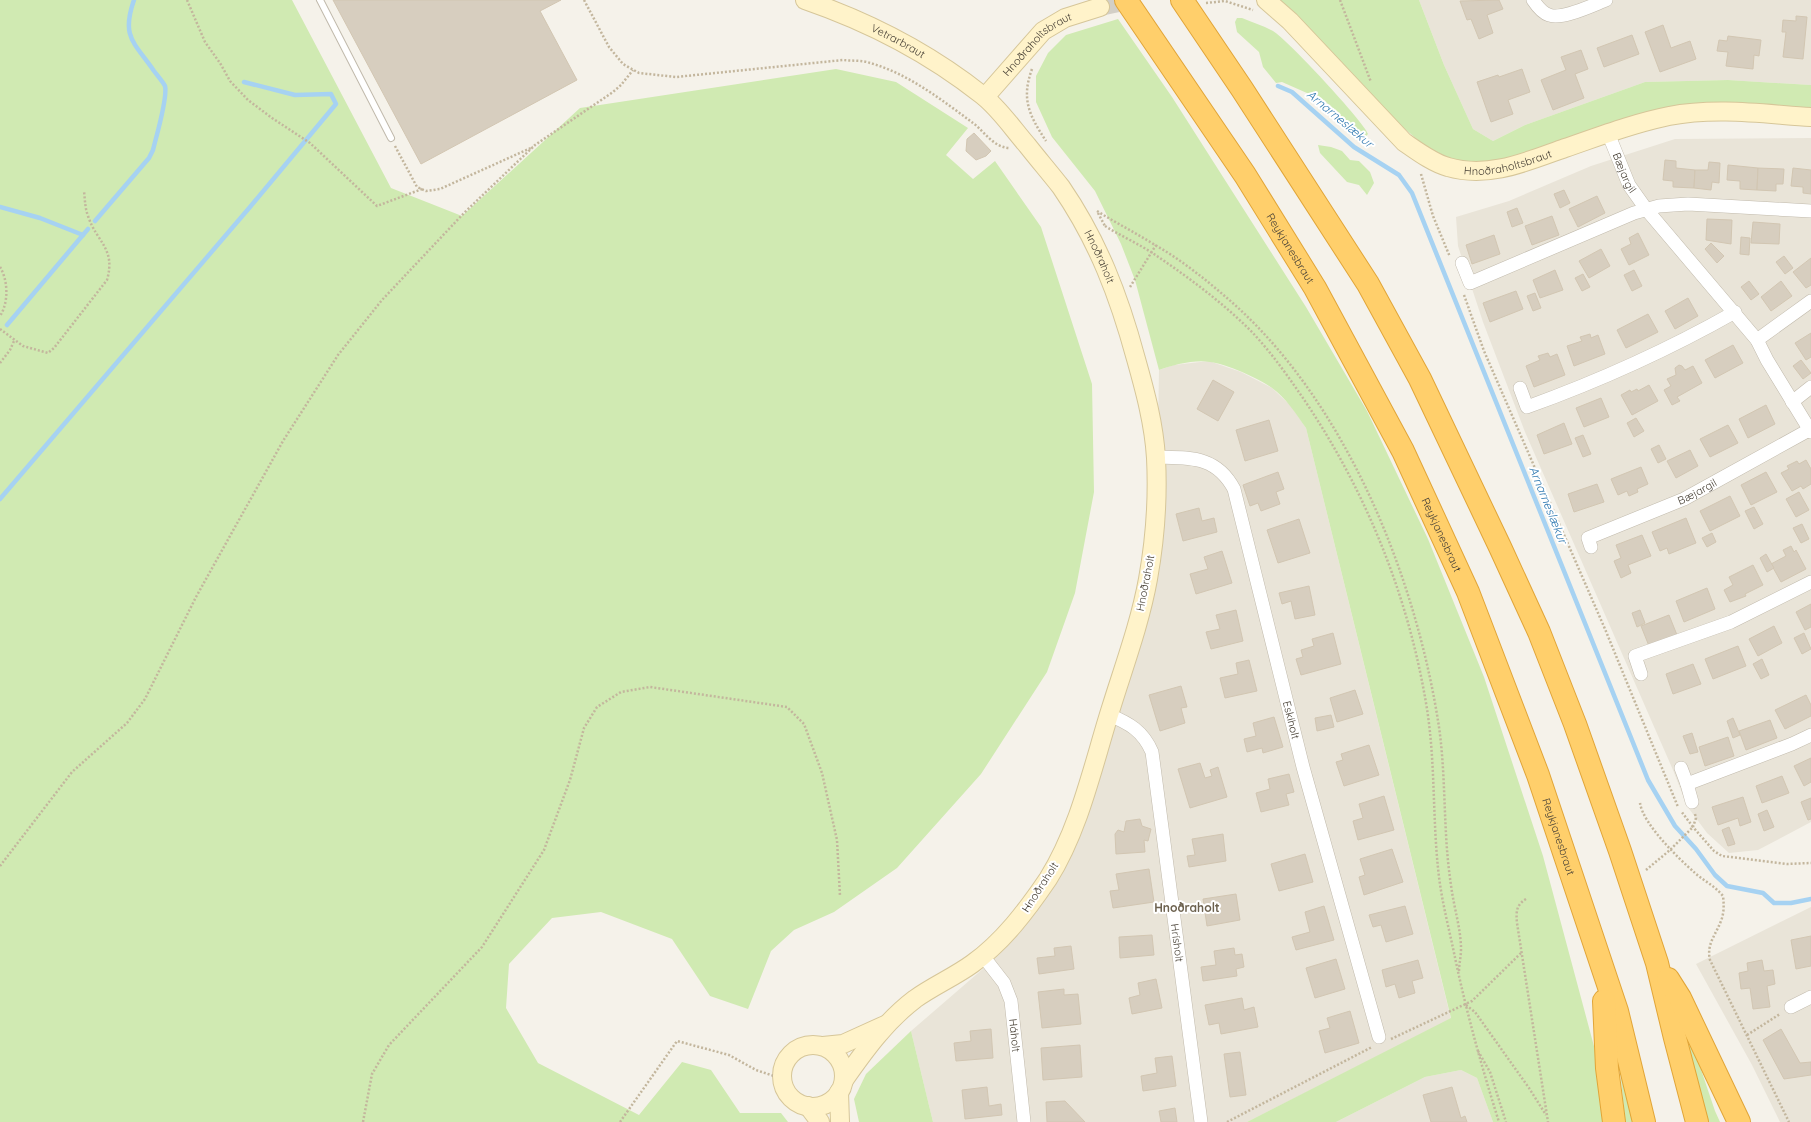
<svg xmlns="http://www.w3.org/2000/svg" width="1811" height="1122" viewBox="0 0 1811 1122" font-family="Quicksand,sans-serif">
	<style>
		.residential { fill: #e9e4d8 }
		.green { fill: #d0eab2 }
		.lines { fill: none; stroke-linecap: round; stroke-linejoin: round }
		.stream { stroke: #a6d2f2; stroke-width: 4.5 }
		.building { fill: #d7cebf; stroke: #d2c6b2 }
		.secondary-tunnel { stroke: #d3cfc6; stroke-width: 18; stroke-dasharray: 18 9; stroke-linecap: butt }
		.lane-casing { stroke: #c1baac; stroke-width: 8 }
		.street-casing { stroke: #c1baac; stroke-width: 14 }
		.secondary-casing { stroke: #d6c699; stroke-width: 20 }
		.highway-casing { stroke: #e1a538; stroke-width: 24 }
		.path { stroke: #c3b69d; stroke-width: 2.5; stroke-dasharray: 2 2; stroke-linecap: butt }
		.lane { stroke: #fff; stroke-width: 6 }
		.street { stroke: #fff; stroke-width: 13 }
		.secondary { stroke: #fff3ca; stroke-width: 18 }
		.highway { stroke: #ffcf6b; stroke-width: 22 }
		.labels { text-anchor: middle; stroke-width: 4; stroke-linejoin: round; paint-order: stroke }
		.street-label { font-size: 11px; fill: #494237; stroke: #fff }
		.water-label { font-size: 12px; font-style: italic; fill: #2c77b0; stroke: #fff }
		.neighbourhood-label { font-size: 12px; font-weight: bold; fill: #6c614e; stroke: #fff }
	</style>
	<rect width="100%" height="100%" fill="#f5f2ea"/>
	<g class="residential">
		<polygon points="1419,0 1811,0 1811,85 1728,80 1645,82 1525,125 1493,141 1473,129 1444,65"/>
		<polygon points="1811,138 1811,822 1758,850 1729,853 1707,833 1687,806 1673,770 1525,432 1483,322 1458,246 1456,217 1509,201 1591,166 1675,139"/>
		<polygon points="1209,361 1241,372 1272,388 1291,406 1306,428 1451,1019 1247,1122 933,1122 911,1031 999,955 1034,914 1062,869 1145,616 1158,430 1159,370 1174,365"/>
		<polygon points="1811,907 1811,1122 1780,1122 1752,1065 1696,964"/>
		<polygon points="1461,1070 1477,1078 1493,1122 1336,1122 1425,1077"/>
	</g>
	<g class="green">
		<polygon points="0,0 292,0 391,188 462,216 580,108 836,69 896,82 968,128 946,155 973,179 995,161 1041,227 1092,384 1094,492 1075,593 1047,672 981,774 897,868 834,912 794,930 771,951 748,1009 710,996 672,939 601,912 552,918 509,964 506,1008 538,1063 639,1115 682,1062 711,1070 740,1113 781,1113 788,1122 0,1122"/>
		<polygon points="1278,0 1419,0 1444,65 1473,129 1493,141 1525,125 1645,82 1728,80 1811,85 1811,111 1726,105 1501,164 1448,162 1426,147 1391,117"/>
		<path d="M1237 18H1242C1252 22 1264 26 1273 31 1286 38 1365 123 1368 134L1365 137H1361L1325 101 1282 82 1276 83 1263 67 1259 52 1237 32 1235 22Z"/>
		<path d="M1118 19 1172 97 1306 307 1367 411 1428 539 1484 677 1543 856 1595 1050 1603 1122H1493L1477 1078 1461 1070 1425 1077 1336 1122H1247L1451 1018 1306 428C1296 414 1286 398 1272 388 1258 378 1227 364 1210 362 1196 359 1172 365 1159 370L1135 280 1121 244 1095 191 1052 137 1036 102V76L1048 53 1066 35Z"/>
		<polygon points="1318,145 1331,147 1342,151 1350,160 1359,161 1370,172 1374,183 1367,195 1359,185 1347,182 1320,153"/>
		<polygon points="911,1031 933,1122 859,1122 854,1099 866,1074"/>
		<polygon points="1689,1034 1715,1111 1720,1122 1708,1122 1685,1036"/>
		<polygon points="1619,1058 1642,1122 1625,1122"/>
	</g>
	<g class="lines">
		<g class="stream">
			<polyline points="1278,86 1292,92 1354,147 1399,175 1412,193 1648,780 1675,826 1696,849 1715,875 1727,886 1763,893 1774,903 1791,903 1811,899"/>
			<polyline points="0,207 40,218 83,235"/>
			<path d="M95 221 149 158 153 150C156 137 168 98 165 86 163 82 157 75 154 71 134 42 121 37 134 0"/>
			<polyline points="7,325 88,229"/>
			<polyline points="0,499 250,207 336,104 331,94 295,95 244,82"/>
		</g>
	</g>
	<g class="building">
		<polygon points="333,0 561,0 540,11 577,80 421,164"/>
		<polygon points="1499,0 1503,9 1487,15 1493,33 1479,39 1471,19 1467,20 1460,1"/>
		<polygon points="1796,16 1807,17 1803,59 1783,57 1786,32 1782,32 1783,20 1796,21"/>
		<polygon points="1663,25 1671,48 1690,41 1696,59 1660,72 1645,32"/>
		<polygon points="1632,35 1639,54 1604,67 1597,48"/>
		<polygon points="1728,36 1761,40 1759,56 1754,55 1753,69 1726,66 1728,52 1717,51 1719,40 1727,41"/>
		<polygon points="1581,50 1588,69 1575,74 1584,98 1553,110 1541,80 1566,70 1561,57"/>
		<polygon points="1522,69 1530,92 1508,100 1513,114 1491,122 1477,82 1498,75 1499,77"/>
		<polygon points="974,133 991,151 986,156 976,160 966,151 967,139"/>
		<polygon points="1665,160 1676,161 1676,168 1695,170 1694,188 1673,187 1673,181 1663,180"/>
		<polygon points="1709,162 1720,163 1719,183 1712,182 1711,190 1694,188 1695,170 1708,170"/>
		<polygon points="1728,165 1758,168 1757,190 1740,189 1740,181 1727,180"/>
		<polygon points="1758,168 1784,169 1783,184 1776,184 1776,191 1757,190"/>
		<polygon points="1793,168 1811,170 1811,194 1803,193 1803,187 1791,186"/>
		<polygon points="1564,190 1570,203 1560,208 1554,194"/>
		<polygon points="1597,196 1605,213 1578,227 1569,209"/>
		<polygon points="1517,208 1523,223 1512,227 1507,212"/>
		<polygon points="1552,216 1559,235 1532,245 1525,226"/>
		<polygon points="1707,219 1732,220 1731,244 1706,240"/>
		<polygon points="1753,222 1780,224 1779,244 1751,243"/>
		<polygon points="1638,233 1649,255 1629,265 1621,249 1631,244 1629,238"/>
		<polygon points="1494,235 1500,254 1472,264 1466,245"/>
		<polygon points="1741,237 1750,238 1749,255 1740,254"/>
		<polygon points="1711,243 1724,256 1717,263 1705,249"/>
		<polygon points="1601,249 1610,266 1589,278 1579,261"/>
		<polygon points="1784,256 1793,268 1785,274 1776,262"/>
		<polygon points="1811,258 1811,285 1806,288 1793,272"/>
		<polygon points="1555,270 1563,290 1540,298 1533,280"/>
		<polygon points="1634,270 1642,286 1632,291 1624,275"/>
		<polygon points="1583,274 1590,287 1582,291 1575,278"/>
		<polygon points="1749,281 1759,294 1751,300 1741,287"/>
		<polygon points="1781,281 1792,296 1771,311 1761,297"/>
		<polygon points="1516,291 1523,309 1490,322 1483,303"/>
		<polygon points="1535,293 1541,308 1533,311 1527,296"/>
		<polygon points="1688,298 1698,316 1675,329 1665,311"/>
		<polygon points="1648,314 1658,332 1626,348 1617,330"/>
		<polygon points="1811,333 1811,357 1806,360 1795,343"/>
		<polygon points="1590,334 1591,338 1598,335 1605,354 1574,366 1567,346 1582,341 1580,337"/>
		<polygon points="1733,345 1743,363 1715,378 1705,360"/>
		<polygon points="1548,353 1550,357 1557,354 1565,375 1534,387 1526,366 1540,360 1538,356"/>
		<polygon points="1801,360 1811,373 1803,379 1793,366"/>
		<polygon points="1679,365 1682,366 1685,370 1693,366 1702,383 1677,397 1680,401 1672,405 1664,390 1671,386 1667,379 1676,375 1675,368"/>
		<polygon points="1213,380 1234,392 1218,421 1197,409"/>
		<polygon points="1649,385 1658,401 1632,415 1621,395 1630,390 1631,392 1637,389 1638,391"/>
		<polygon points="1601,398 1609,417 1584,427 1576,408"/>
		<polygon points="1766,405 1775,424 1748,438 1739,419"/>
		<polygon points="1636,418 1644,431 1634,437 1627,423"/>
		<polygon points="1269,420 1278,451 1245,461 1236,430"/>
		<polygon points="1564,423 1572,444 1544,454 1537,435"/>
		<polygon points="1728,425 1738,443 1710,457 1700,439"/>
		<polygon points="1583,435 1591,454 1583,457 1575,438"/>
		<polygon points="1659,445 1666,459 1658,463 1651,449"/>
		<polygon points="1690,450 1698,466 1676,478 1667,461"/>
		<polygon points="1806,460 1811,469 1811,484 1803,489 1801,486 1792,491 1781,473 1789,469 1787,466 1797,461 1799,464"/>
		<polygon points="1641,467 1648,484 1637,489 1638,492 1629,496 1627,491 1618,495 1611,479"/>
		<polygon points="1278,472 1284,489 1276,492 1280,504 1261,511 1258,503 1250,506 1243,485"/>
		<polygon points="1766,472 1777,492 1751,505 1741,485"/>
		<polygon points="1597,484 1604,502 1574,512 1568,494"/>
		<polygon points="1799,492 1809,510 1796,517 1786,499"/>
		<polygon points="1730,496 1740,516 1710,531 1700,511"/>
		<polygon points="1754,507 1763,524 1754,529 1745,511"/>
		<polygon points="1199,508 1202,521 1214,518 1217,532 1183,541 1176,514"/>
		<polygon points="1686,518 1696,543 1669,554 1667,548 1660,551 1652,532"/>
		<polygon points="1299,519 1310,553 1278,563 1267,530"/>
		<polygon points="1802,524 1809,539 1801,543 1793,528"/>
		<polygon points="1712,533 1716,542 1707,547 1702,538"/>
		<polygon points="1642,535 1651,556 1628,565 1631,573 1621,578 1614,561 1621,558 1616,545"/>
		<polygon points="1791,546 1794,552 1796,550 1806,569 1781,582 1771,564 1786,556 1783,550"/>
		<polygon points="1222,551 1232,583 1196,594 1190,574 1208,569 1204,557"/>
		<polygon points="1766,554 1774,568 1767,572 1760,558"/>
		<polygon points="1753,565 1763,585 1745,594 1746,596 1730,602 1724,590 1733,585 1729,577"/>
		<polygon points="1309,586 1315,615 1295,619 1291,601 1282,604 1279,593"/>
		<polygon points="1707,588 1715,609 1684,622 1676,601"/>
		<polygon points="1811,604 1811,627 1805,630 1796,612"/>
		<polygon points="1236,610 1243,641 1211,649 1206,632 1220,629 1216,615"/>
		<polygon points="1640,610 1645,623 1637,627 1632,613"/>
		<polygon points="1669,615 1677,635 1649,646 1641,626"/>
		<polygon points="1774,626 1782,643 1758,656 1749,639"/>
		<polygon points="1333,633 1341,664 1301,675 1296,659 1303,657 1301,650 1314,646 1312,639"/>
		<polygon points="1804,633 1811,649 1802,654 1794,638"/>
		<polygon points="1738,646 1746,666 1713,679 1705,659"/>
		<polygon points="1762,659 1769,675 1761,679 1753,664"/>
		<polygon points="1249,660 1257,691 1225,698 1220,678 1238,674 1236,663"/>
		<polygon points="1693,664 1701,684 1673,694 1666,674"/>
		<polygon points="1181,686 1187,707 1181,708 1185,723 1160,731 1149,695"/>
		<polygon points="1355,690 1363,714 1337,722 1330,698"/>
		<polygon points="1806,695 1811,705 1811,716 1785,729 1775,710"/>
		<polygon points="1331,715 1334,727 1317,731 1315,718"/>
		<polygon points="1274,717 1283,747 1263,753 1262,748 1247,752 1244,739 1256,736 1253,723"/>
		<polygon points="1733,718 1740,735 1733,738 1727,721"/>
		<polygon points="1770,720 1777,738 1746,750 1739,731"/>
		<polygon points="1692,733 1698,752 1690,754 1683,736"/>
		<polygon points="1728,737 1734,756 1705,766 1699,747"/>
		<polygon points="1369,745 1379,775 1344,786 1336,762 1343,760 1341,754"/>
		<polygon points="1811,758 1811,782 1804,786 1794,766"/>
		<polygon points="1200,763 1205,778 1212,776 1210,770 1218,767 1227,797 1190,808 1178,769"/>
		<polygon points="1289,774 1294,792 1286,794 1289,805 1261,812 1256,793 1270,789 1268,779"/>
		<polygon points="1782,776 1789,793 1762,803 1756,786"/>
		<polygon points="1384,796 1394,830 1358,840 1353,821 1363,818 1359,804"/>
		<polygon points="1743,797 1751,822 1740,826 1738,818 1718,825 1712,807"/>
		<polygon points="1811,798 1811,819 1808,820 1801,802"/>
		<polygon points="1767,810 1774,827 1764,831 1758,814"/>
		<polygon points="1140,819 1142,826 1151,829 1148,841 1144,840 1145,852 1116,854 1115,834 1118,830 1124,832 1126,821"/>
		<polygon points="1729,827 1735,844 1728,846 1722,830"/>
		<polygon points="1223,834 1226,861 1189,867 1187,856 1195,855 1192,839"/>
		<polygon points="1392,849 1403,882 1364,895 1359,877 1365,875 1360,859"/>
		<polygon points="1305,854 1313,882 1279,891 1271,864"/>
		<polygon points="1149,869 1154,902 1113,908 1110,891 1119,890 1116,874"/>
		<polygon points="1236,894 1240,920 1207,926 1203,899"/>
		<polygon points="1324,906 1334,940 1296,950 1292,937 1310,932 1305,912"/>
		<polygon points="1405,906 1413,934 1386,942 1381,925 1373,927 1369,915"/>
		<polygon points="1152,935 1154,955 1120,958 1119,937"/>
		<polygon points="1811,936 1811,966 1796,969 1791,940"/>
		<polygon points="1071,946 1074,969 1039,974 1037,958 1055,956 1054,948"/>
		<polygon points="1234,948 1235,955 1242,954 1244,967 1236,969 1237,976 1203,981 1201,967 1216,965 1214,951"/>
		<polygon points="1336,959 1345,989 1315,998 1306,968"/>
		<polygon points="1418,960 1423,978 1412,981 1415,993 1399,998 1395,984 1386,987 1382,970"/>
		<polygon points="1762,960 1764,971 1773,970 1775,984 1767,986 1770,1007 1753,1009 1750,988 1741,989 1739,973 1748,971 1747,963"/>
		<polygon points="1156,979 1162,1008 1132,1014 1129,998 1140,995 1138,983"/>
		<polygon points="1064,989 1064,995 1078,994 1081,1024 1042,1028 1038,992"/>
		<polygon points="1242,998 1244,1010 1254,1007 1258,1027 1221,1034 1219,1023 1209,1025 1205,1005"/>
		<polygon points="1350,1011 1359,1043 1325,1053 1319,1031 1330,1028 1327,1018"/>
		<polygon points="991,1029 993,1058 956,1061 954,1043 971,1041 970,1031"/>
		<polygon points="1781,1029 1800,1063 1811,1062 1811,1075 1784,1079 1763,1040"/>
		<polygon points="1080,1045 1082,1077 1043,1080 1041,1048"/>
		<polygon points="1240,1052 1246,1095 1230,1097 1224,1054"/>
		<polygon points="1172,1056 1176,1086 1143,1091 1141,1076 1157,1073 1155,1058"/>
		<polygon points="987,1087 989,1106 1001,1104 1002,1115 965,1119 962,1090"/>
		<polygon points="1452,1087 1461,1118 1465,1116 1467,1122 1431,1122 1423,1095"/>
		<polygon points="1065,1101 1085,1122 1047,1122 1046,1102"/>
		<polygon points="1175,1108 1177,1122 1161,1122 1159,1111"/>
	</g>
	<g class="lines">
		<polyline class="secondary-tunnel" points="1100,7 1133,0"/>
		<g class="lane-casing">
			<polyline id="lane" points="320,0 391,138"/>
		</g>
		<g class="street-casing">
			<g id="street">
				<path d="M1533 0C1537 6 1542 13 1549 15 1562 20 1593 5 1606 0"/>
				<path id="s1" d="M1608 133 1629 185 1646 209 1757 340 1767 360 1811 432"/>
				<polyline points="1462,263 1470,283 1634,213 1659,206 1688,204 1811,211"/>
				<polyline points="1757,340 1811,301"/>
				<path d="M1520 388 1527 407C1599 381 1668 350 1735 312"/>
				<polyline points="1792,402 1811,387"/>
				<path id="s2" d="M1156 457C1189 458 1216 455 1234 489L1303 767 1379 1037"/>
				<path id="s3" d="M1591 547 1588 538 1684 499 1809 430"/>
				<polyline points="1641,674 1635,656 1731,622 1811,582"/>
				<path id="s4" d="M1109 715C1129 723 1143 731 1152 752L1201 1122"/>
				<polyline points="1681,768 1687,784"/>
				<polyline points="1692,802 1687,784 1792,744 1811,735"/>
				<path id="s5" d="M983 956 1004 983 1011 1001 1024 1122"/>
				<polyline points="1791,1007 1811,997"/>
			</g>
		</g>
		<g class="secondary-casing">
			<g id="secondary">
				<path id="s6" d="M805 0C869 22 929 53 982 95 999 108 1013 129 1027 145 1038 159 1050 173 1061 187 1098 241 1119 296 1136 359 1145 391 1154 424 1156 458 1158 497 1155 540 1148 579 1140 623 1124 666 1111 708 1093 765 1080 828 1048 879 1027 910 1003 942 972 964 954 977 933 986 915 999 886 1021 865 1050 844 1080"/>
				<path id="s7" d="M1266 0 1290 21 1404 142C1417 151 1433 163 1448 167 1489 179 1528 161 1565 148 1600 136 1634 123 1669 116 1716 107 1764 114 1811 117"/>
				<path id="s8" d="M985 97 1043 31 1065 18 1100 7"/>
				<circle cx="813" cy="1076" r="31"/>
				<polyline points="823,1046 843,1044 885,1025"/>
				<polyline points="839,1092 840,1122"/>
				<polyline points="808,1106 820,1122"/>
			</g>
		</g>
		<g class="highway-casing">
			<g id="highway">
				<path id="s9" d="M1126 0 1245 175 1315 288 1403 451 1468 592 1538 775 1617 1011 1644 1122"/>
				<polyline points="1182,0 1242,89 1368,284 1420,379 1500,547 1539,632 1575,724 1620,851 1657,963 1675,1038 1697,1122"/>
				<polyline points="1668,979 1680,998 1739,1122"/>
				<polyline points="1604,1001 1607,1068 1614,1122"/>
			</g>
		</g>
		<g class="path">
			<polyline points="187,0 205,42 220,63 230,81 248,100 272,118 310,143 377,206 422,189"/>
			<path d="M584 0 609 47 623 64 639 73 676 77 843 60C852 61 862 60 870 63 907 73 942 100 973 123 985 132 993 147 1009 148"/>
			<polyline points="1340,0 1371,82"/>
			<polyline points="1206,3 1225,1 1253,10"/>
			<path d="M1032 69C1021 99 1029 115 1046 141"/>
			<polyline points="395,146 417,187 426,191 440,189 533,147"/>
			<polyline points="1421,174 1433,216 1450,257"/>
			<path d="M1097 211C1116 223 1136 233 1155 245 1180 259 1205 279 1227 298 1345 399 1416 576 1439 727 1444 762 1444 799 1446 834 1447 854 1449 873 1452 892 1455 911 1461 931 1461 949 1461 957 1459 964 1459 972"/>
			<polyline points="1098,213 1105,226"/>
			<path d="M1105 226C1121 236 1139 244 1154 254 1188 277 1222 302 1251 331 1272 353 1290 379 1307 404 1367 494 1408 596 1426 703 1436 761 1432 819 1439 877 1442 901 1448 925 1453 948 1465 1007 1481 1065 1499 1122"/>
			<path d="M0 267C8 280 9 302 0 316"/>
			<polyline points="1130,287 1156,245"/>
			<polyline points="1464,295 1484,351 1605,629 1678,807"/>
			<path d="M0 329 23 346 48 353 54 348 107 280C116 248 97 243 88 216 85 208 85 200 84 191"/>
			<polyline points="0,363 10,350 14,341"/>
			<path d="M1640 803C1643 824 1678 858 1695 873 1704 881 1715 886 1723 896 1724 904 1724 911 1722 918 1717 934 1706 943 1710 960L1789 1122"/>
			<polyline points="1695,814 1696,818 1693,827 1714,851 1722,856 1787,864 1811,863"/>
			<polyline points="0,866 72,772 127,723 145,699 196,597 283,441 338,355 382,300 464,213 535,145 613,92 621,85 633,70"/>
			<polyline points="1646,870 1670,850 1693,827 1681,811"/>
			<path d="M1526 899C1516 905 1516 912 1517 923L1548 1122"/>
			<polyline points="1466,1005 1475,1012 1529,1088 1546,1115"/>
			<polyline points="1747,1035 1780,1014"/>
			<polyline points="1391,1039 1472,1001 1521,953"/>
			<polyline points="1478,1051 1490,1072 1506,1122"/>
			<polyline points="363,1122 372,1074 389,1045 482,947 544,850 570,780 584,728 597,707 621,692 650,687 787,707 804,724 822,773 837,840 840,896"/>
			<polyline points="620,1122 677,1041 729,1055 756,1070 783,1079"/>
			<polyline points="1227,1122 1372,1047"/>
		</g>
		<use href="#lane" class="lane"/>
		<use href="#street" class="street"/>
		<use href="#secondary" class="secondary"/>
		<use href="#highway" class="highway"/>
	</g>
	<g class="labels">
		<g class="street-label">
			<text dy="4" stroke="none"><textPath href="#s6" startOffset="102">Vetrarbraut</textPath></text>
			<text dy="4" stroke="none"><textPath href="#s8" startOffset="75">Hnoðraholtsbraut</textPath></text>
			<text dy="4" stroke="none"><textPath href="#s7" startOffset="310">Hnoðraholtsbraut</textPath></text>
			<text dy="4" stroke="none"><textPath href="#s1" startOffset="43">Bæjargil</textPath></text>
			<text dy="4" stroke="none"><textPath href="#s9" startOffset="298">Reykjanesbraut</textPath></text>
			<text dy="4" stroke="none"><textPath href="#s6" startOffset="403">Hnoðraholt</textPath></text>
			<text dy="4" stroke="none"><textPath href="#s3" startOffset="128">Bæjargil</textPath></text>
			<text dy="4" stroke="none"><textPath href="#s9" startOffset="622">Reykjanesbraut</textPath></text>
			<text transform="translate(1145 583) rotate(-79)" y="4">Hnoðraholt</text>
			<text dy="4" stroke="none"><textPath href="#s2" startOffset="328">Eskiholt</textPath></text>
			<text dy="4" stroke="none"><textPath href="#s9" startOffset="946">Reykjanesbraut</textPath></text>
			<text transform="translate(1040 887) rotate(-57)" y="4">Hnoðraholt</text>
			<text dy="4" stroke="none"><textPath href="#s4" startOffset="251">Hrísholt</textPath></text>
			<text dy="4" stroke="none"><textPath href="#s5" startOffset="88">Háholt</textPath></text>
		</g>
		<g class="water-label">
			<text transform="translate(1340 119) rotate(40)" y="4">Arnarneslækur</text>
			<text transform="translate(1548 505) rotate(68)" y="4">Arnarneslækur</text>
		</g>
		<g class="neighbourhood-label">
			<text x="1187" y="912">Hnoðraholt</text>
		</g>
	</g>
</svg>
